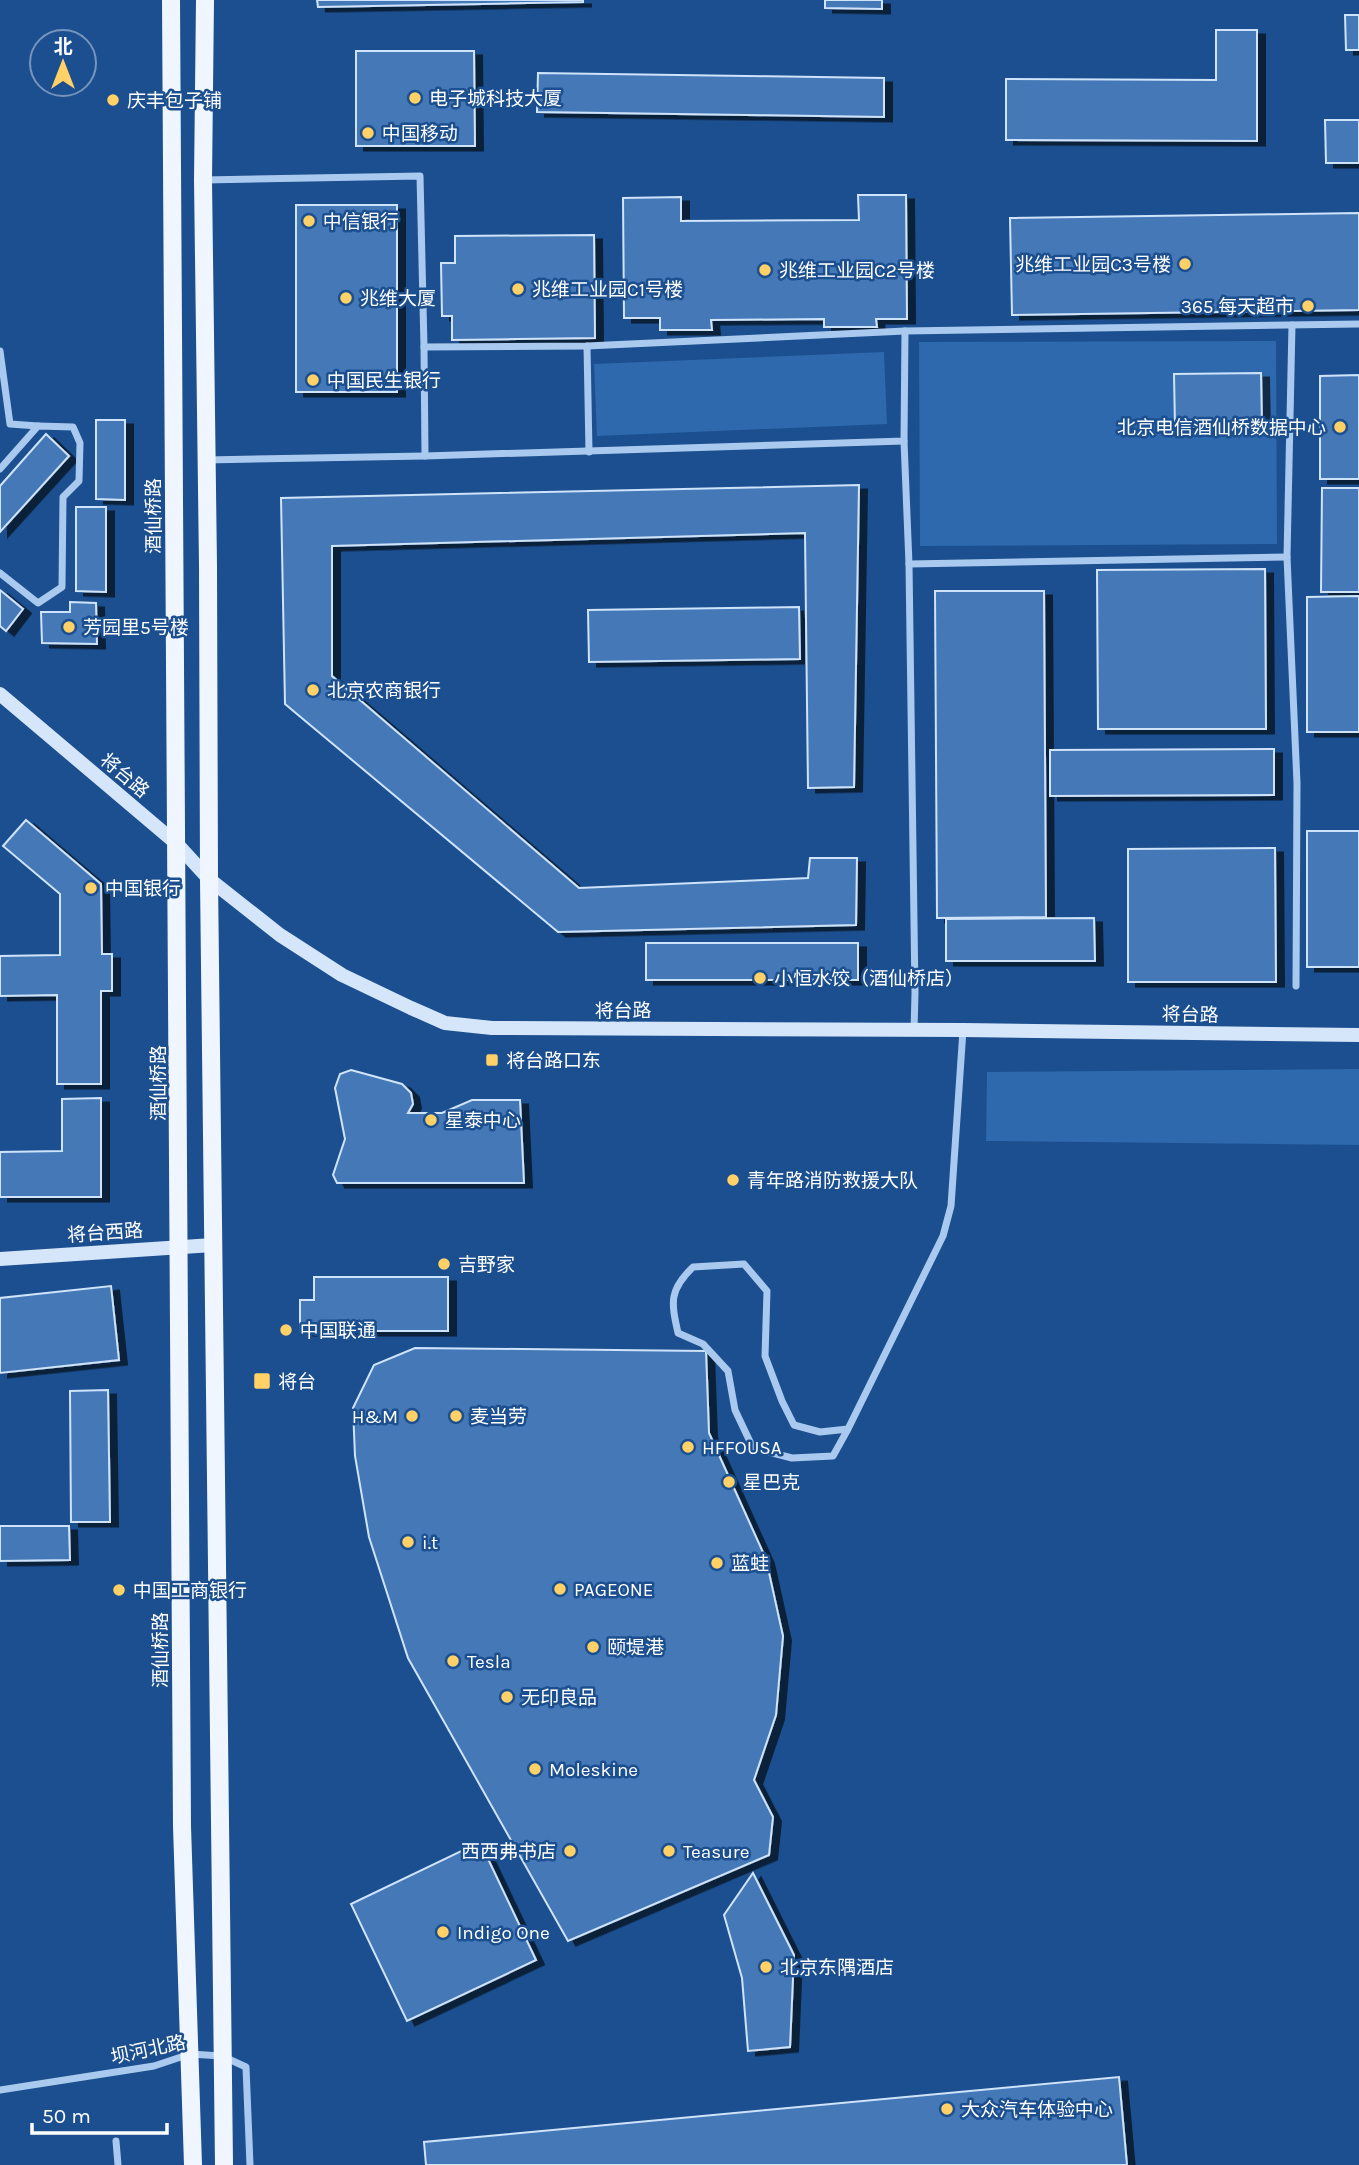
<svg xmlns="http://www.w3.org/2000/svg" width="1359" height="2165" viewBox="0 0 1359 2165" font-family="Karla,'Noto Sans SC',sans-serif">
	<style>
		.green { fill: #2e69ad }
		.building { fill: #4478b7; stroke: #cfe3fa; stroke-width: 2; filter: url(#shadow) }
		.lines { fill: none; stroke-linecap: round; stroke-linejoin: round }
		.street { stroke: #a9c9ee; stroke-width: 7 }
		.secondary { stroke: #d6e6fa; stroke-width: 14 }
		.primary { stroke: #f0f6ff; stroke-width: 18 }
		.poi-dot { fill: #ffd166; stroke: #1b4f8f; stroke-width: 2.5 }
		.labels { text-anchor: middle; stroke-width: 5; stroke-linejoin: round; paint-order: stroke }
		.poi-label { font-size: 19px; fill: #fff; stroke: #1b4f8f; text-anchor: start }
		.street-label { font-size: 19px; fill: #fff; stroke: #1b4f8f }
	</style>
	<defs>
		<filter id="shadow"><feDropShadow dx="8" dy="4.5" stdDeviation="0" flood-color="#0009"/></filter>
	</defs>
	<rect width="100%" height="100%" fill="#1b4f8f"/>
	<g class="green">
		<polygon points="1276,341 1277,544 920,546 919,342"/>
		<polygon points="884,352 887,424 597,436 594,364"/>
		<polygon points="1359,1069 1359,1145 986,1141 987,1072"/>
	</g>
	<g class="building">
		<polygon points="317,0 583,0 583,2 318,7"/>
		<polygon points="825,0 882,0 882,9 825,8"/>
		<polygon points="1345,15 1359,15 1359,50 1346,50"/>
		<polygon points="1216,30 1257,30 1257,141 1006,140 1006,79 1216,80"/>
		<polygon points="356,51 474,51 475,146 356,146"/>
		<polygon points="538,73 884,78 884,117 537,112"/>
		<polygon points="1325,120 1359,120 1359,163 1326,163"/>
		<polygon points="858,195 906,195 907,319 876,319 877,327 824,327 824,319 711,320 712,330 660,330 660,318 624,318 623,198 681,197 681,221 859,220"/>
		<rect x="296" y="205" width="101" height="187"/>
		<polygon points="1359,213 1359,310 1012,315 1010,218"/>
		<polygon points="594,235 595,338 452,340 452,316 442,316 441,263 455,263 455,236"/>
		<polygon points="1261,373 1262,426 1175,427 1174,374"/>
		<polygon points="1359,375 1359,479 1320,479 1320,376"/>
		<polygon points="96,420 125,420 125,500 96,499"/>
		<polygon points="46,434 69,456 0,532 0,486"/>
		<polygon points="859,485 854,787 808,788 805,533 332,546 332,676 579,888 808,878 810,858 857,858 856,925 558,932 285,704 281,498"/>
		<polygon points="1322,488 1359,488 1359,592 1321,592"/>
		<polygon points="76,507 106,507 106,592 76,591"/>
		<polygon points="1265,569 1266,729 1098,729 1097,570"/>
		<polygon points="0,590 23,609 6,631 0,626"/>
		<polygon points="935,591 1044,591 1046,917 937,918"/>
		<polygon points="1359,596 1359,732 1307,732 1307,597"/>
		<polygon points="70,602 96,603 97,644 42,643 41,612 70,612"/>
		<polygon points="799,607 800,659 589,662 588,610"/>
		<polygon points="1274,749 1274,795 1050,796 1050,750"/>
		<polygon points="26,820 101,884 102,954 112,954 112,991 101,991 101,1084 57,1084 57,995 0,996 0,956 60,955 60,894 3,846"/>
		<rect x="1307" y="831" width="52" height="136"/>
		<polygon points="1275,848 1276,982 1128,982 1128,849"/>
		<polygon points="1094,918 1095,961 946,961 946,919"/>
		<rect x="646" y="943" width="212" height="37"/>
		<polygon points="351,1070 402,1084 411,1093 413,1104 408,1113 442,1113 472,1100 520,1100 524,1183 337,1183 333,1175 345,1139 335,1088 340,1074"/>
		<polygon points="101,1098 101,1197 0,1197 0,1152 62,1151 62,1099"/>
		<polygon points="314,1277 448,1277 448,1331 300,1331 300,1300 314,1300"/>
		<polygon points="111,1286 119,1360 0,1373 0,1298"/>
		<polygon points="415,1348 706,1351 709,1433 766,1559 783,1636 776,1715 754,1780 773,1817 769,1855 568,1941 408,1658 369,1537 355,1456 353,1408 374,1365"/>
		<polygon points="108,1390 110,1522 71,1522 70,1391"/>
		<polygon points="0,1526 69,1526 70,1560 0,1561"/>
		<polygon points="480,1842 536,1960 407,2021 351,1904"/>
		<polygon points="753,1873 794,1955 790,2047 748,2051 742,1978 724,1915"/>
		<polygon points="1119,2077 1127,2165 426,2165 424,2142"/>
	</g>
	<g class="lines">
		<g class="street">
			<polyline points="204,180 420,176 424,347"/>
			<polyline points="1292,325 1287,557 1297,783 1296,986"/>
			<polyline points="587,346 589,452"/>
			<polyline points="0,351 10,424 38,426"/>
			<polyline points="904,441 909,564 915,993 914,1031"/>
			<polyline points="425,456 424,347 587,346 905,331 1359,324"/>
			<polyline points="206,460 425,456 904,441 905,331"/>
			<polyline points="0,469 38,426 73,427 80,443 79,481 63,497 62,587 38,603 0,573"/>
			<polyline points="909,564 1287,557"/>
			<path d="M848 1429 833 1456 792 1458 753 1448 735 1410 728 1371 703 1344 678 1333C671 1302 669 1290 693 1267L744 1264 767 1291 765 1356 782 1401 794 1425 820 1432 848 1429 943 1236 951 1206 963 1030"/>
			<polyline points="0,2090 154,2066 190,2054 222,2056 246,2067 250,2165"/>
			<polyline points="116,2141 118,2165"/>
		</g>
		<g class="secondary">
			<polyline points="0,694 177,844 209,879 280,935 342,975 411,1008 445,1023 492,1028 963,1030 1359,1035"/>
			<polyline points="0,1259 213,1245"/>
		</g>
		<g class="primary">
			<polyline points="171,0 182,1826 193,2165"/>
			<polyline points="205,0 203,180 208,566 209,879 224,2165"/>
		</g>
	</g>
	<g class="poi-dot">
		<circle cx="415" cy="98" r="7"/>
		<circle cx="113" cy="100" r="7"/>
		<circle cx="368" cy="133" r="7"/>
		<circle cx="309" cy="221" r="7"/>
		<circle cx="1185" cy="264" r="7"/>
		<circle cx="765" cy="270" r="7"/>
		<circle cx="518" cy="289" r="7"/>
		<circle cx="346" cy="298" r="7"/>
		<circle cx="1308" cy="306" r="7"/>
		<circle cx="313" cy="380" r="7"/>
		<circle cx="1340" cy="427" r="7"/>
		<circle cx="69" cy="627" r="7"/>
		<circle cx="313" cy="690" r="7"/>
		<circle cx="91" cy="888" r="7"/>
		<circle cx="760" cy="978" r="7"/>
		<rect x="485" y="1053" width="14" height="14" rx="3.5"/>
		<circle cx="431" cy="1120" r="7"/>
		<circle cx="733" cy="1180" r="7"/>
		<circle cx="444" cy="1264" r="7"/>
		<circle cx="286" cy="1330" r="7"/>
		<rect x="253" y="1372" width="18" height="18" rx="3.5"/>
		<circle cx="412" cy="1416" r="7"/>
		<circle cx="456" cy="1416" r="7"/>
		<circle cx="688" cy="1447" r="7"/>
		<circle cx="729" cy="1482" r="7"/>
		<circle cx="408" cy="1542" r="7"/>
		<circle cx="717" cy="1563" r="7"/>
		<circle cx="560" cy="1589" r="7"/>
		<circle cx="119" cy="1590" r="7"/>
		<circle cx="593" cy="1647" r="7"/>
		<circle cx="453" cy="1661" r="7"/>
		<circle cx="507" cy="1697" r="7"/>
		<circle cx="535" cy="1769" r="7"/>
		<circle cx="570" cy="1851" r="7"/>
		<circle cx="669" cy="1851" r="7"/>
		<circle cx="443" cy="1932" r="7"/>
		<circle cx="766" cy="1967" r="7"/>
		<circle cx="947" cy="2109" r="7"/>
	</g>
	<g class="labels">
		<g class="poi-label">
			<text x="429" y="105">电子城科技大厦</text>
			<text x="127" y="107">庆丰包子铺</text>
			<text x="382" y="140">中国移动</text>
			<text x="323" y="228">中信银行</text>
			<text x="1171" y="271" text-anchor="end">兆维工业园C3号楼</text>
			<text x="779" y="277">兆维工业园C2号楼</text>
			<text x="532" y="296">兆维工业园C1号楼</text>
			<text x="360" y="305">兆维大厦</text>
			<text x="1294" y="313" text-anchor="end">365 每天超市</text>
			<text x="327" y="387">中国民生银行</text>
			<text x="1326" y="434" text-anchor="end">北京电信酒仙桥数据中心</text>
			<text x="83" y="634">芳园里5号楼</text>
			<text x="327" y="697">北京农商银行</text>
			<text x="105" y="895">中国银行</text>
			<text x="774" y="985">小恒水饺（酒仙桥店）</text>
			<text x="506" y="1067">将台路口东</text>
			<text x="445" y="1127">星泰中心</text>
			<text x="747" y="1187">青年路消防救援大队</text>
			<text x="458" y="1271">吉野家</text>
			<text x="300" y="1337">中国联通</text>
			<text x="278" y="1388">将台</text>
			<text x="398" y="1423" text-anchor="end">H&amp;M</text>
			<text x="470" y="1423">麦当劳</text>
			<text x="702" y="1454">HFFOUSA</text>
			<text x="743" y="1489">星巴克</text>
			<text x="422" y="1549">i.t</text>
			<text x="731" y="1570">蓝蛙</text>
			<text x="574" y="1596">PAGEONE</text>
			<text x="133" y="1597">中国工商银行</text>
			<text x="607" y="1654">颐堤港</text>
			<text x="467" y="1668">Tesla</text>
			<text x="521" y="1704">无印良品</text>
			<text x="549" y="1776">Moleskine</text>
			<text x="556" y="1858" text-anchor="end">西西弗书店</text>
			<text x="683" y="1858">Teasure</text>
			<text x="457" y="1939">Indigo One</text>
			<text x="780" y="1974">北京东隅酒店</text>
			<text x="961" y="2116">大众汽车体验中心</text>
		</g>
		<g class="street-label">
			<text transform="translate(153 516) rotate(-90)" y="7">酒仙桥路</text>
			<text transform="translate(125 775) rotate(40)" y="7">将台路</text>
			<text x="623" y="1017">将台路</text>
			<text transform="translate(1190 1014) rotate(1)" y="7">将台路</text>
			<text transform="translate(158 1083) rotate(-90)" y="7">酒仙桥路</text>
			<text transform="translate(105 1232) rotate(-4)" y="7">将台西路</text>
			<text transform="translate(160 1650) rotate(-90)" y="7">酒仙桥路</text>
			<text transform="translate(148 2049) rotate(-12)" y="7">坝河北路</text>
		</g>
	</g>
	<g transform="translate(63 63)"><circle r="33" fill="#1b4f8f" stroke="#7695bc" stroke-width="2"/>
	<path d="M0-5L12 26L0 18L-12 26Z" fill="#ffd166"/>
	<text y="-10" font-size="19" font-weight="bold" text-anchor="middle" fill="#ffffff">北</text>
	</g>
	<path d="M32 2123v10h135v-10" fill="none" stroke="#ffffff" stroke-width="3.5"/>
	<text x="42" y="2123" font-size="21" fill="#ffffff" stroke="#1b4f8f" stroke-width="5" paint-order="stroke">50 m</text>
</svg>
